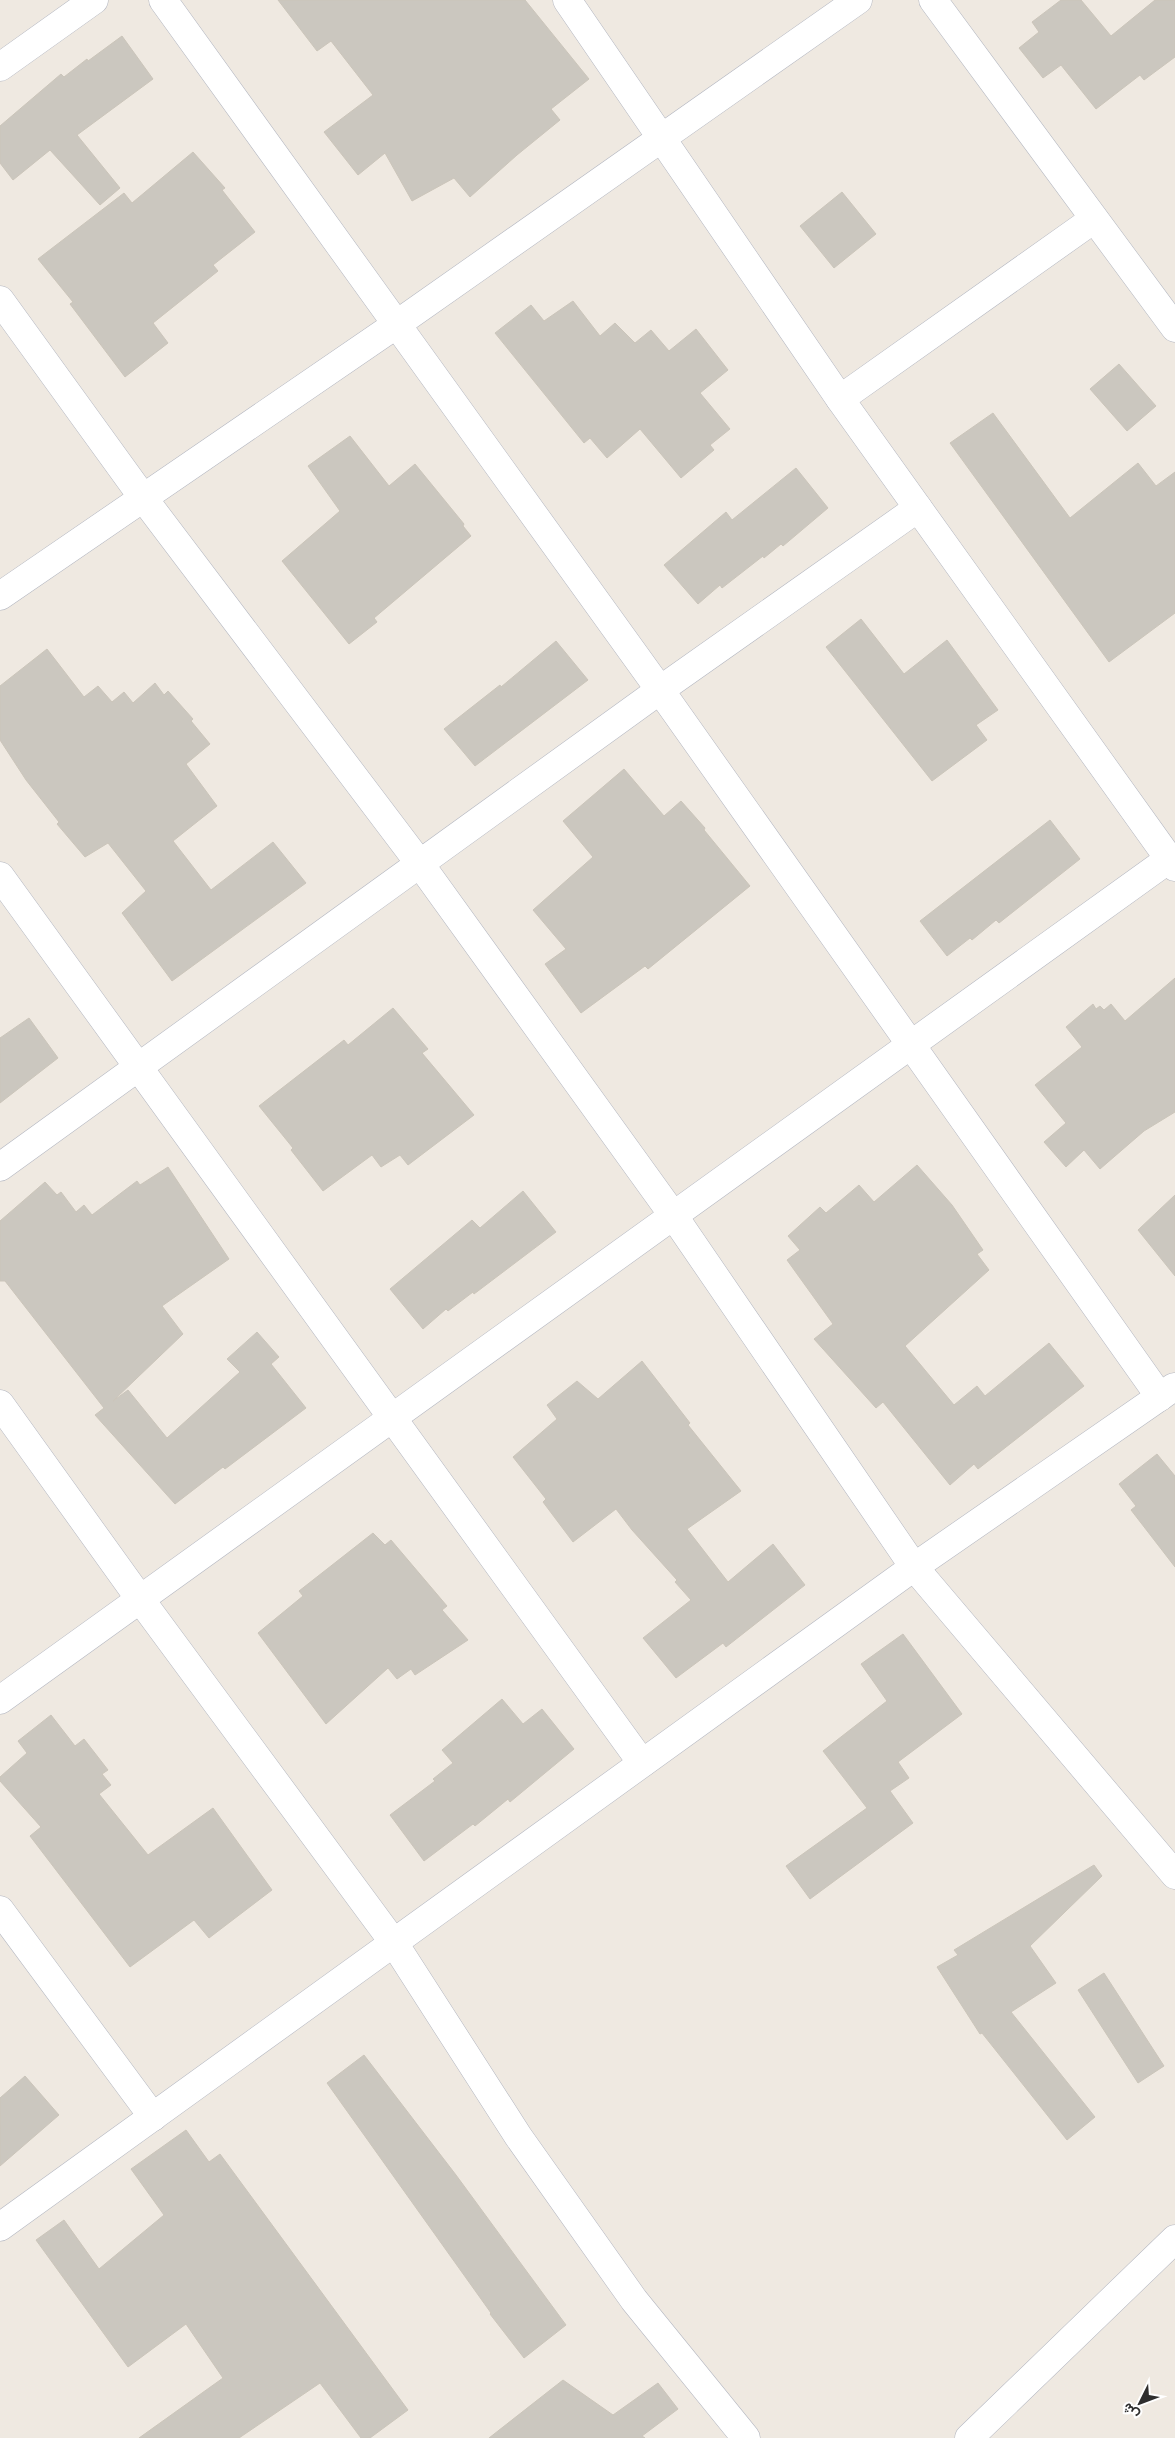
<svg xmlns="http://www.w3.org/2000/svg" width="1175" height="2438" viewBox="0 0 1175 2438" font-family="Commissioner,Vazirmatn,sans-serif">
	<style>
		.building { fill: #cbc7bf; stroke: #cbc5ba }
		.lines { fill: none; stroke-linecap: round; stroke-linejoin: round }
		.minor-casing { stroke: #b4b7c1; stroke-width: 29 }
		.minor { stroke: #fff; stroke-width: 28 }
	</style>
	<rect width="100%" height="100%" fill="#efe9e1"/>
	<g class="building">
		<polygon points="278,0 525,0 589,79 551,109 560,120 517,155 470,197 454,178 412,201 385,153 358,175 324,132 373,95 331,41 317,51"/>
		<polygon points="1061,0 1081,0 1111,36 1155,0 1175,0 1175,57 1144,80 1140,75 1096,109 1061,65 1043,78 1019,48 1039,32 1032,22"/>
		<polygon points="122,36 153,79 77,135 120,188 100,205 50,150 13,180 0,163 0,126 61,74 64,77 87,59 88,61"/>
		<polygon points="193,152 225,188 222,190 255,232 213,265 218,271 153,323 168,343 125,377 70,304 73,302 38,259 124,193 132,203"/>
		<polygon points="842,192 876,234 834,268 800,226"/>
		<polygon points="573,301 600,336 615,323 635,343 651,330 669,351 696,329 728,370 700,393 730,429 710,445 714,450 681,478 640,429 607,458 590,438 584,443 495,333 531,305 544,321"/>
		<polygon points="1119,364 1156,406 1127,431 1090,389"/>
		<polygon points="993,413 1070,518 1138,463 1156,486 1175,472 1175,613 1109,662 950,443"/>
		<polygon points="350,436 389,486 415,464 464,524 463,526 471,536 374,618 377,622 349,644 282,561 340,511 308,466"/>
		<polygon points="796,468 828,508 783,546 781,544 764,558 763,556 722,588 720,585 698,604 664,565 726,512 732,520"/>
		<polygon points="861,619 904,674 947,640 998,710 976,725 987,740 932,781 826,647"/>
		<polygon points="556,641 588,680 475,766 444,729 500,685 501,687"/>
		<polygon points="47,649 84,697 98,686 112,702 124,692 133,703 155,683 164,695 168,691 193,719 191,721 210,744 186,764 217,806 173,841 211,890 273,842 306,883 172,981 122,913 146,891 108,843 85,857 57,824 59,822 26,780 0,740 0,686"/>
		<polygon points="624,769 664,816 681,801 705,828 704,830 750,886 648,969 645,966 581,1013 545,964 566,949 533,910 593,857 563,821"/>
		<polygon points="1050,820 1080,859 999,923 996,920 972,940 970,938 947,956 920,921"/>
		<polygon points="1175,978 1175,1112 1144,1131 1100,1169 1084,1150 1066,1167 1044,1142 1066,1123 1035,1085 1082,1047 1066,1027 1093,1004 1096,1009 1100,1006 1104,1010 1111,1004 1125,1021"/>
		<polygon points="393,1008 428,1049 422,1053 474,1115 408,1165 400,1155 381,1167 372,1155 323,1191 291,1150 293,1148 259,1106 344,1040 348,1045"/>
		<polygon points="29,1018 58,1058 0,1103 0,1038"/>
		<polygon points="917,1165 952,1205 983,1250 977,1254 989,1270 905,1346 954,1405 977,1386 985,1396 1049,1343 1084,1386 978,1469 974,1464 950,1485 883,1402 876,1408 814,1339 833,1324 787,1260 800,1250 788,1236 820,1207 826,1213 859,1185 874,1202"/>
		<polygon points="168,1167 229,1259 162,1306 183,1334 113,1401 128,1390 167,1438 240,1372 227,1359 257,1332 279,1357 271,1364 306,1408 225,1469 223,1467 175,1504 95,1415 104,1408 5,1281 0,1281 0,1221 45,1182 57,1195 61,1192 76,1212 84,1205 92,1215 137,1181 140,1185"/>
		<polygon points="523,1191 556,1232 474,1294 473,1292 448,1311 446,1309 423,1329 390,1289 472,1220 480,1228"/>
		<polygon points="1175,1195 1175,1276 1138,1230"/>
		<polygon points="642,1361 690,1423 688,1425 741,1491 687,1529 728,1582 773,1544 805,1585 726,1647 723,1643 676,1678 643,1638 691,1600 675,1582 677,1580 632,1530 616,1509 573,1542 543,1502 546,1499 513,1457 557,1419 547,1405 577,1381 598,1399"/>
		<polygon points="1157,1454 1175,1476 1175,1567 1131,1510 1136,1506 1119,1484"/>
		<polygon points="373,1533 385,1545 391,1540 447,1606 442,1610 468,1640 415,1675 411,1669 397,1679 388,1668 326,1724 258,1633 303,1596 299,1591"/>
		<polygon points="903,1634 962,1714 898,1762 909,1778 890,1791 913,1823 810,1899 786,1866 867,1808 823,1751 887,1701 861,1664"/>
		<polygon points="502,1699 523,1724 542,1709 574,1749 510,1802 508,1799 475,1826 473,1824 424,1861 390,1815 435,1781 433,1779 453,1763 442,1750"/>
		<polygon points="51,1715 75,1746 84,1739 108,1770 102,1774 111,1785 99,1794 148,1855 213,1808 272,1890 209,1938 194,1920 130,1967 30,1836 41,1827 0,1781 0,1777 27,1753 18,1741"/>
		<polygon points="1094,1865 1102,1876 1030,1946 1056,1983 1011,2012 1095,2117 1067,2140 982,2033 980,2034 937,1967 958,1955 954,1950"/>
		<polygon points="1104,1973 1164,2066 1138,2083 1078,1990"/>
		<polygon points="364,2055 456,2175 566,2325 524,2358 490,2314 491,2313 327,2083"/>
		<polygon points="25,2076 59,2115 0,2166 0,2098"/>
		<polygon points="186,2130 209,2162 220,2154 408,2410 370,2438 361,2438 320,2383 239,2438 139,2438 223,2378 186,2324 128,2367 36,2240 64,2220 99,2269 164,2215 131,2169"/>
		<polygon points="563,2380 613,2415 658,2383 678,2409 642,2436 645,2438 489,2438"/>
	</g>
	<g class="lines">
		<g class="minor-casing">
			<g id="minor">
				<polyline points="163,0 660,690 1160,1397"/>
				<polyline points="567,0 840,399 1175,867"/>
				<polyline points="933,0 1175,328"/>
				<polyline points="0,67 94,0"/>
				<polyline points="0,300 144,499 420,864 673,1215 914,1567 1175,1875"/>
				<polyline points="840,399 1094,219"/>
				<polyline points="0,596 397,324 858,0"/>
				<polyline points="0,876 642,1763"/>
				<polyline points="0,1167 660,690 918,508"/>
				<polyline points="0,1404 140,1599 394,1943 518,2136 634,2300 746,2438"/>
				<polyline points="0,1700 1169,859"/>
				<polyline points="0,1910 153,2117"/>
				<polyline points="0,2227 914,1567 1174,1387"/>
				<polyline points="969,2438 1175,2239"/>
			</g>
		</g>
		<use href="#minor" class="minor"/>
	</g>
	<g transform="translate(1140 2403) rotate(228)" stroke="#ffffff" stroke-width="4" paint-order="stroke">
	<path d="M0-4L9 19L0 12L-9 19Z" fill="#2e2e2e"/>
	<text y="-8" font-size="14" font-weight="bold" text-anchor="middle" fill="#2e2e2e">ش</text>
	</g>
</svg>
